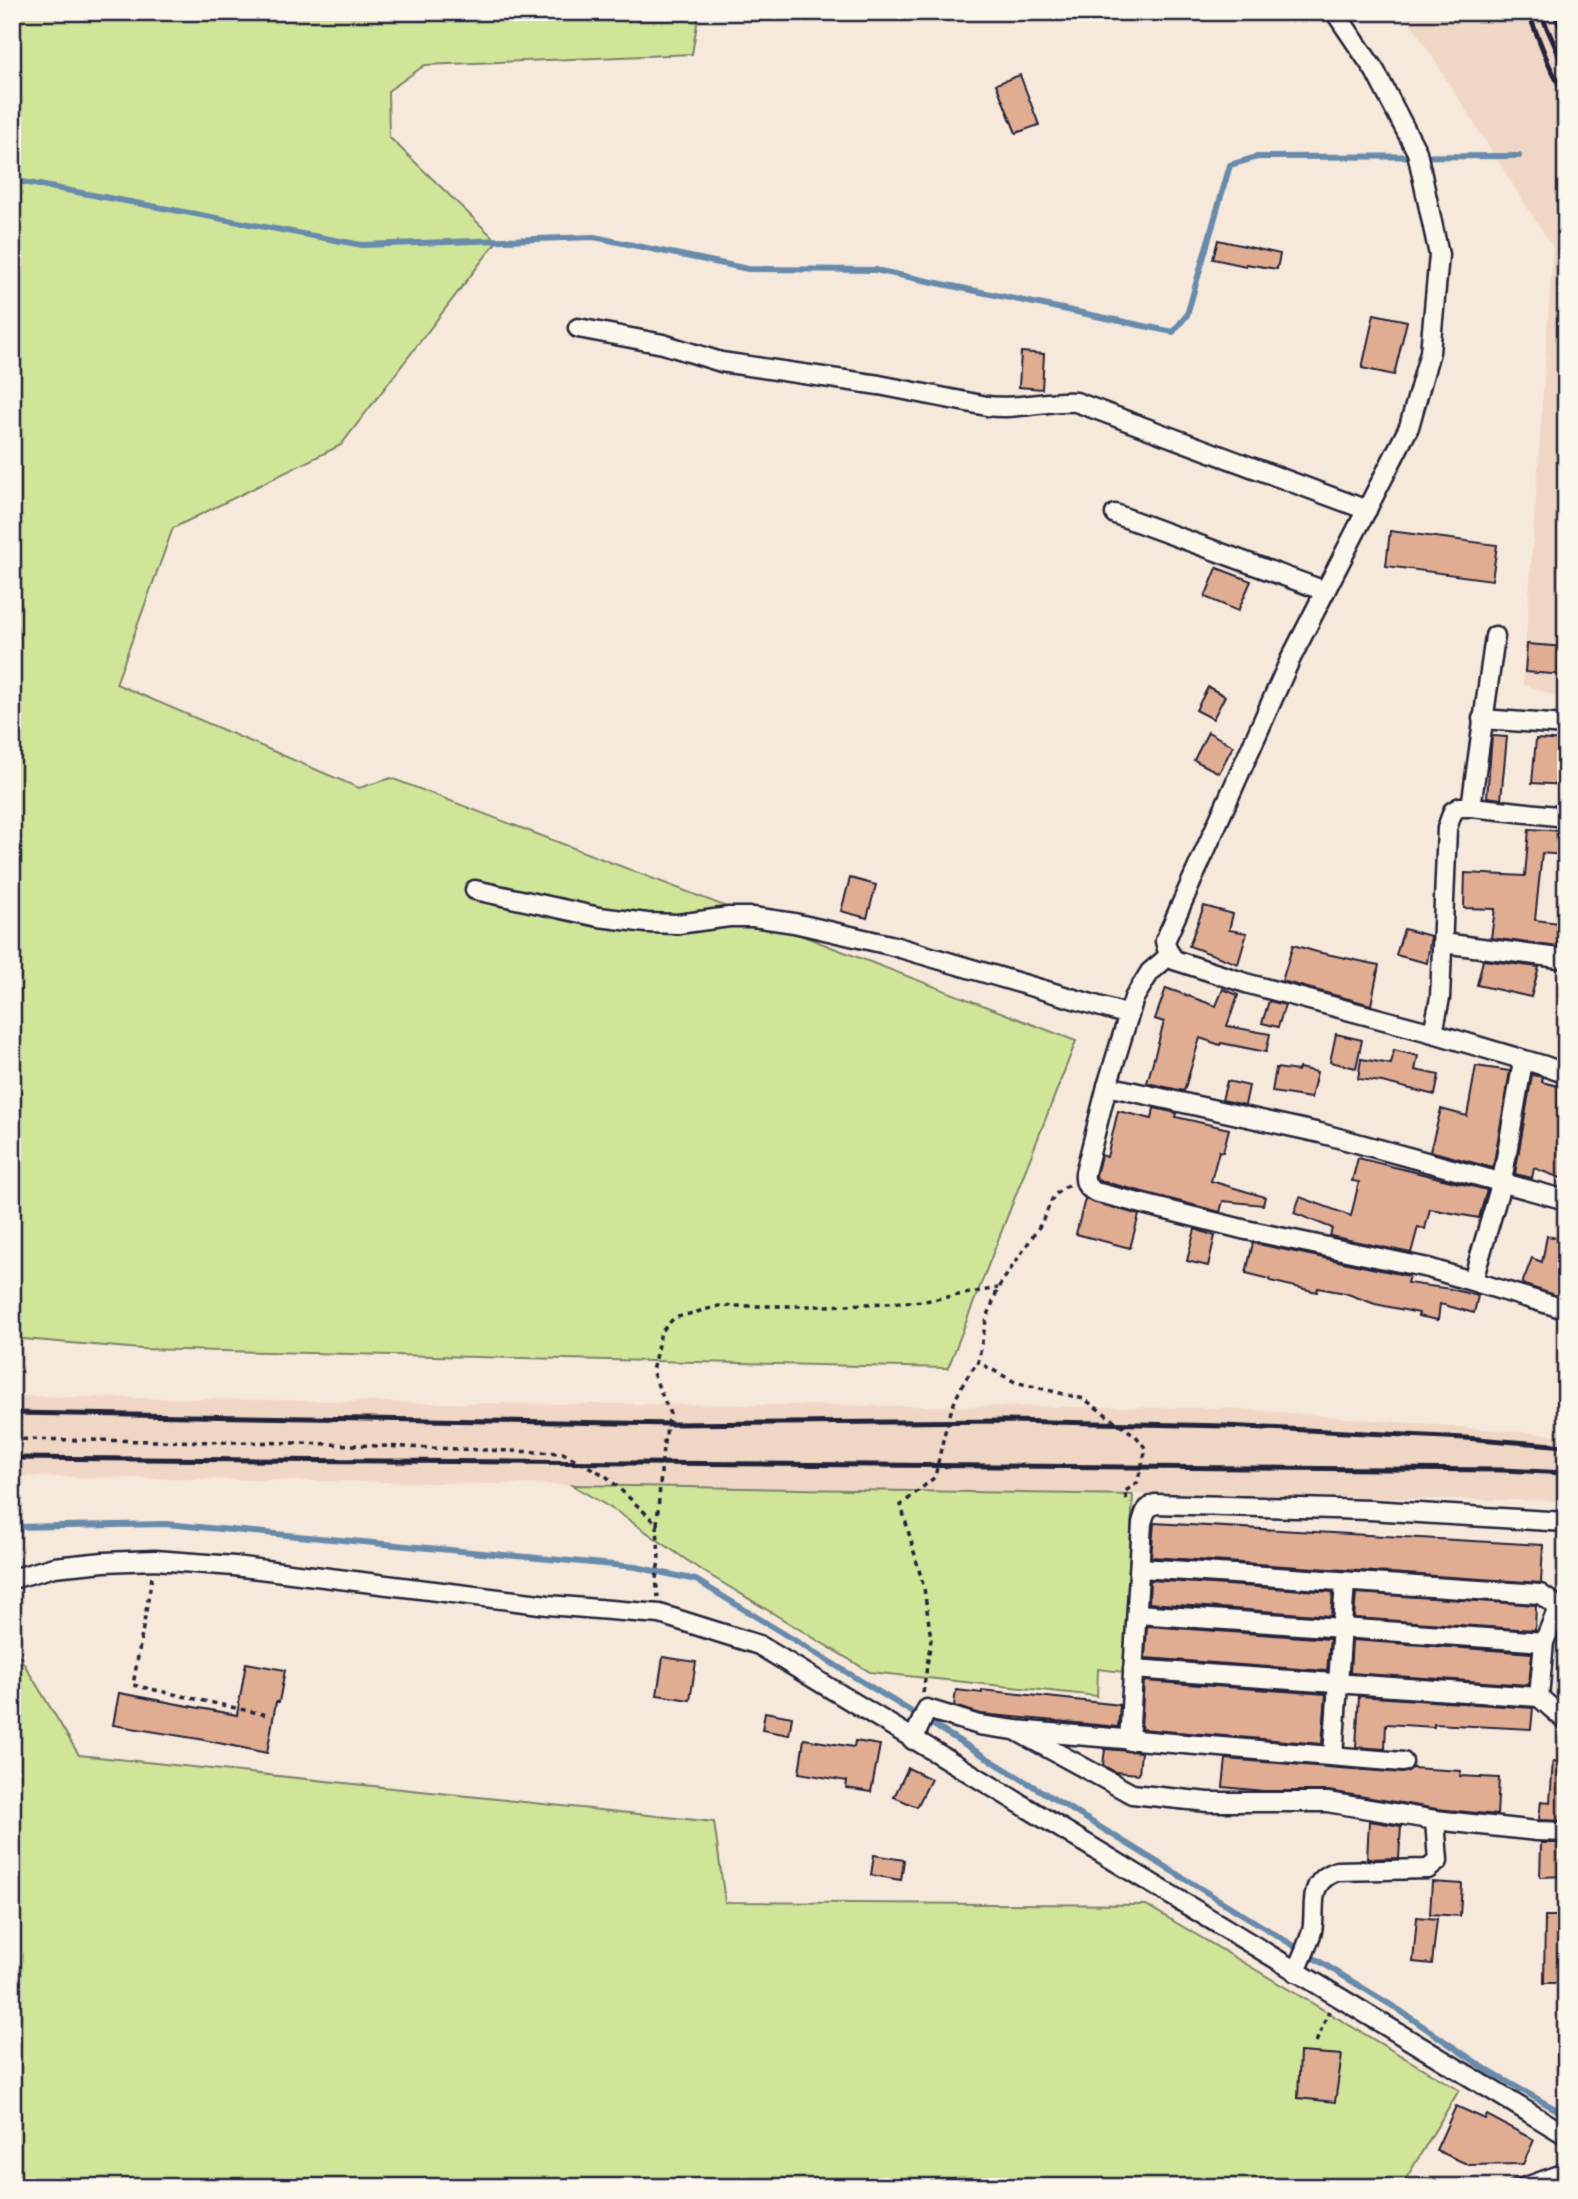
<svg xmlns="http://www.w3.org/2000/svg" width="1578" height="2199" viewBox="0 0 1578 2199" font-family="Pangolin,sans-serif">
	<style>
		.built { fill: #efd6c5 }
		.green { fill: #d1e599; stroke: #7a846a; stroke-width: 2 }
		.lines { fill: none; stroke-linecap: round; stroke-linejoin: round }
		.stream { stroke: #688bac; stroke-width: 6 }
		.building { fill: #e0ad93; stroke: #22223b; stroke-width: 2 }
		.lane-casing { stroke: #22223b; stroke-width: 14 }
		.street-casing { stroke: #22223b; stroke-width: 23 }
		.path { stroke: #22223b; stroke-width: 3.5; stroke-dasharray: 5 5; stroke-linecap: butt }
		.lane { stroke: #fbf7ec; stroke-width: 9 }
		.street { stroke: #fbf7ec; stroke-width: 18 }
		.rail { stroke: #22223b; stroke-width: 5 }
	</style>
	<rect width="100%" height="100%" fill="#f6e8da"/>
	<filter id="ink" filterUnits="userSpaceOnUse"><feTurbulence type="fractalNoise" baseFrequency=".0143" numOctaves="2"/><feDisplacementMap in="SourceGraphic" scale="14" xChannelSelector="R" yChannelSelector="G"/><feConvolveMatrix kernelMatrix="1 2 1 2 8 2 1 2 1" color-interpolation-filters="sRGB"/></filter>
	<g filter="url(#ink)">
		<g class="built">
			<polygon points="1404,12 1566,12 1566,700 1523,684 1553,248"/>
			<polygon points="12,1396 435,1403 1228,1408 1566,1436 1566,1501 12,1476"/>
		</g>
		<g class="green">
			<polygon points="12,12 699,12 692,54 425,65 388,91 389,137 497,241 341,445 173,528 116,684 359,788 391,778 1076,1041 948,1368 141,1349 12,1338"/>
			<polygon points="572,1485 1133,1495 1123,1672 1098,1669 1097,1696 870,1672 698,1568 619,1513"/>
			<polygon points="12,1644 79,1755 714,1822 725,1902 1146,1905 1459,2090 1401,2187 12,2187"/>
		</g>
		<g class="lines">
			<g class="stream">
				<polyline points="12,180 362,245 594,237 748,269 875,270 1173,332 1187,315 1230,165 1257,157 1519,156"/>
				<polyline points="12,1527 166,1524 636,1567 696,1580 1399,2010 1490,2072 1566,2115"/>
			</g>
		</g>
		<g class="building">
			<polygon points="1020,75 1039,125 1016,133 996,84"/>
			<polygon points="1218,240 1280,254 1277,269 1246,264 1246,266 1213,259"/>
			<polygon points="1374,314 1407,321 1394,375 1362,368"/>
			<polygon points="1021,352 1044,354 1042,389 1019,387"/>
			<polygon points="1390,531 1497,545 1492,580 1386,566"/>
			<polygon points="1217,568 1251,581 1238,611 1205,597"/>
			<polygon points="1527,644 1566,647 1566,675 1525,672"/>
			<polygon points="1208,687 1225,696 1213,719 1196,710"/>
			<polygon points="1208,732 1233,746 1219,773 1194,760"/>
			<polygon points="1492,736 1507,737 1501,799 1487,797"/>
			<polygon points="1536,739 1566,741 1566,785 1532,783"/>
			<polygon points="1529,829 1564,831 1562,855 1542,853 1535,920 1566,924 1566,948 1491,938 1495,909 1464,908 1465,873 1525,876"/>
			<polygon points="850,878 876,885 867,918 841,911"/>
			<polygon points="1204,906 1233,914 1229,930 1247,933 1238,964 1189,946"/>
			<polygon points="1404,929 1431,936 1427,963 1396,955"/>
			<polygon points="1293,945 1317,952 1379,965 1371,1005 1282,981"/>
			<polygon points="1483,960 1539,967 1531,997 1477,985"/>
			<polygon points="1166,988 1216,1006 1223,989 1238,995 1227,1026 1270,1034 1266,1052 1221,1043 1220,1045 1200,1038 1184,1091 1147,1083 1164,1022 1155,1019"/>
			<polygon points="1269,1001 1285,1005 1278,1027 1262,1023"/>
			<polygon points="1336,1034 1362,1040 1356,1068 1330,1062"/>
			<polygon points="1394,1050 1418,1056 1415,1070 1439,1075 1435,1095 1382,1082 1358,1079 1361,1059 1391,1064"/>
			<polygon points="1476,1066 1510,1071 1493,1168 1430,1151 1441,1109 1467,1116"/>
			<polygon points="1276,1068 1298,1071 1299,1068 1317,1072 1311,1098 1272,1092"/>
			<polygon points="1532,1075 1543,1077 1542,1082 1566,1088 1566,1180 1534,1168 1532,1178 1515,1174"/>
			<polygon points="1227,1081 1249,1086 1245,1105 1222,1100"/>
			<polygon points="1154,1108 1177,1113 1176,1117 1229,1129 1223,1152 1219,1151 1211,1181 1265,1197 1263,1205 1223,1201 1220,1212 1097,1180 1096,1175 1101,1155 1107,1157 1118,1111 1152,1119"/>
			<polygon points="1358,1158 1487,1190 1479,1218 1430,1209 1425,1229 1418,1227 1411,1253 1330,1236 1332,1228 1294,1213 1300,1197 1351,1216 1359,1182 1352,1181"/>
			<polygon points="1085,1199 1139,1215 1130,1248 1076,1234"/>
			<polygon points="1195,1229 1215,1236 1208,1266 1187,1261"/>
			<polygon points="1547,1236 1563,1239 1558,1262 1566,1266 1566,1299 1522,1284 1532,1258 1542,1262"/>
			<polygon points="1253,1243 1409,1276 1407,1283 1451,1289 1478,1296 1474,1313 1440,1304 1438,1320 1418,1316 1419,1313 1375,1304 1345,1293 1318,1288 1317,1292 1270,1281 1270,1279 1246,1273"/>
			<polygon points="1154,1523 1543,1545 1541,1583 1151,1557"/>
			<polygon points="1150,1580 1333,1592 1331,1616 1149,1603"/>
			<polygon points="1356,1593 1536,1605 1535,1630 1354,1618"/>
			<polygon points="1147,1626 1330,1639 1327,1671 1145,1658"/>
			<polygon points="1352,1640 1532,1653 1529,1685 1350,1673"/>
			<polygon points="663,1657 696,1662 690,1700 657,1695"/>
			<polygon points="246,1663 285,1670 279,1702 276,1702 267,1753 199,1739 113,1725 119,1693 237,1715"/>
			<polygon points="1144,1681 1326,1694 1322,1744 1141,1729"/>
			<polygon points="956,1690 982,1693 982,1690 1120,1705 1118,1727 981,1714 954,1706"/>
			<polygon points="1359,1696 1533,1708 1531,1729 1434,1724 1434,1727 1386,1724 1385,1749 1356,1747"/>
			<polygon points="765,1712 792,1717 789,1735 762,1730"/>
			<polygon points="804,1739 854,1747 855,1741 880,1745 871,1792 846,1788 847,1781 799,1773"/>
			<polygon points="1105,1749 1141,1752 1139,1774 1115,1772 1103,1765"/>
			<polygon points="1226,1759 1402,1773 1412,1768 1461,1771 1460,1776 1499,1778 1497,1815 1437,1809 1329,1791 1264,1791 1223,1787"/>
			<polygon points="1553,1761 1566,1762 1566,1821 1539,1820 1541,1801 1550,1802"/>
			<polygon points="908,1768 931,1779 917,1807 894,1797"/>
			<polygon points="1369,1821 1401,1826 1399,1858 1367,1859"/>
			<polygon points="1541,1843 1566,1843 1566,1876 1540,1877"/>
			<polygon points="874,1855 904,1860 901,1880 871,1875"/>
			<polygon points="1432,1882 1462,1884 1460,1916 1430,1914"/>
			<polygon points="1545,1916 1566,1916 1566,1983 1544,1983"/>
			<polygon points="1417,1917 1437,1919 1432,1964 1413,1962"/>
			<polygon points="1300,2052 1342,2055 1335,2102 1298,2098"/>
			<polygon points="1456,2106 1485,2119 1487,2115 1534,2140 1523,2164 1469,2165 1436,2150"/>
		</g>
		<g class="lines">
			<g class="lane-casing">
				<polyline id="lane" points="1512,2187 1566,2168"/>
			</g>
			<g class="street-casing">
				<g id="street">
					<polyline points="1335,12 1375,71 1417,152 1439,255 1430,352 1409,427 1290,660 1165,941 1167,949 1174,960 1249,984 1433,1033 1545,1066 1566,1074"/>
					<path d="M578 328 663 344 721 362 879 385 987 406C1017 410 1046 400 1076 402L1367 510"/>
					<polyline points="1115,514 1325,591"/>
					<polyline points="1482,719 1566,725"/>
					<polyline points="1471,807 1566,817"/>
					<polyline points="475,890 599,917 647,923 678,924 729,917 753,917 794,923 890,945 1129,1015"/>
					<polyline points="1443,943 1566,959"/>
					<path d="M1170 955 1150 972 1134 998 1107 1086 1085 1173C1084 1182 1086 1187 1095 1192L1246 1230 1428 1268 1558 1307"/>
					<polyline points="1433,1033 1440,998 1447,828 1453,811 1460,807 1471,807 1495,636"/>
					<polyline points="1107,1086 1320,1133 1566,1200"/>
					<polyline points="1473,1280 1502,1181 1523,1061"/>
					<polyline points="1140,1568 1540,1594 1566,1612"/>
					<polyline points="12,1579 54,1567 104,1562 155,1560 234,1566 548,1605 660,1614 759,1645 1566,2135"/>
					<polyline points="1137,1614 1544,1642"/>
					<polyline points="1133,1669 1539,1697 1566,1721"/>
					<polyline points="1539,1697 1544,1642 1559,1606"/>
					<polyline points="1015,1730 1132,1794 1208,1802 1327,1802 1435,1820 1537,1831 1566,1832"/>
					<polyline points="913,1740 927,1709 979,1725 1015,1730 1403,1762"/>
					<path d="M1129 1741 1142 1523C1145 1513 1145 1509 1155 1504L1370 1510 1566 1522"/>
					<polyline points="1333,1756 1345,1582"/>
					<path d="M1296 1972C1301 1959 1308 1945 1312 1931 1317 1906 1305 1883 1337 1871L1428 1869 1438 1861 1435 1820"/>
				</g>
			</g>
			<g class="path">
				<polyline points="1068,1185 1054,1195 1041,1224 998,1288 986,1321 978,1362 1015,1382 1084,1399 1136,1436 1146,1449 1137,1483 1124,1492 1129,1504"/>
				<polyline points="12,1439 301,1443 563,1453 606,1476 657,1524 659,1560 656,1579 658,1597"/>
				<polyline points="657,1524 663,1447 670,1414 652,1371 661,1332 674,1318 719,1306 825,1306 925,1301 998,1288"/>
				<polyline points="152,1577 133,1685 267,1715"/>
				<path d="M923 1693 931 1639 924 1588 901 1505 935 1477C944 1435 950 1396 978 1362"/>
				<polyline points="1316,2042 1329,2011"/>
			</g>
			<use href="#lane" class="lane"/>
			<use href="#street" class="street"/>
			<g class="rail">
				<polyline points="1528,12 1549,65 1566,98"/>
				<polyline points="1540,12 1566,71"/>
				<polyline points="1554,12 1566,41"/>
				<polyline points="12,1413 673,1424 1006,1421 1225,1426 1465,1438 1566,1446"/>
				<polyline points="12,1458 1503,1470 1566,1473"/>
			</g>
		</g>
	</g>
	<rect width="1578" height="2199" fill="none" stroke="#fbf7ec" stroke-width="42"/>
	<rect x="21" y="21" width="1536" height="2157" fill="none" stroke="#22223b" stroke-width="2.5" filter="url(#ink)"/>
</svg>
